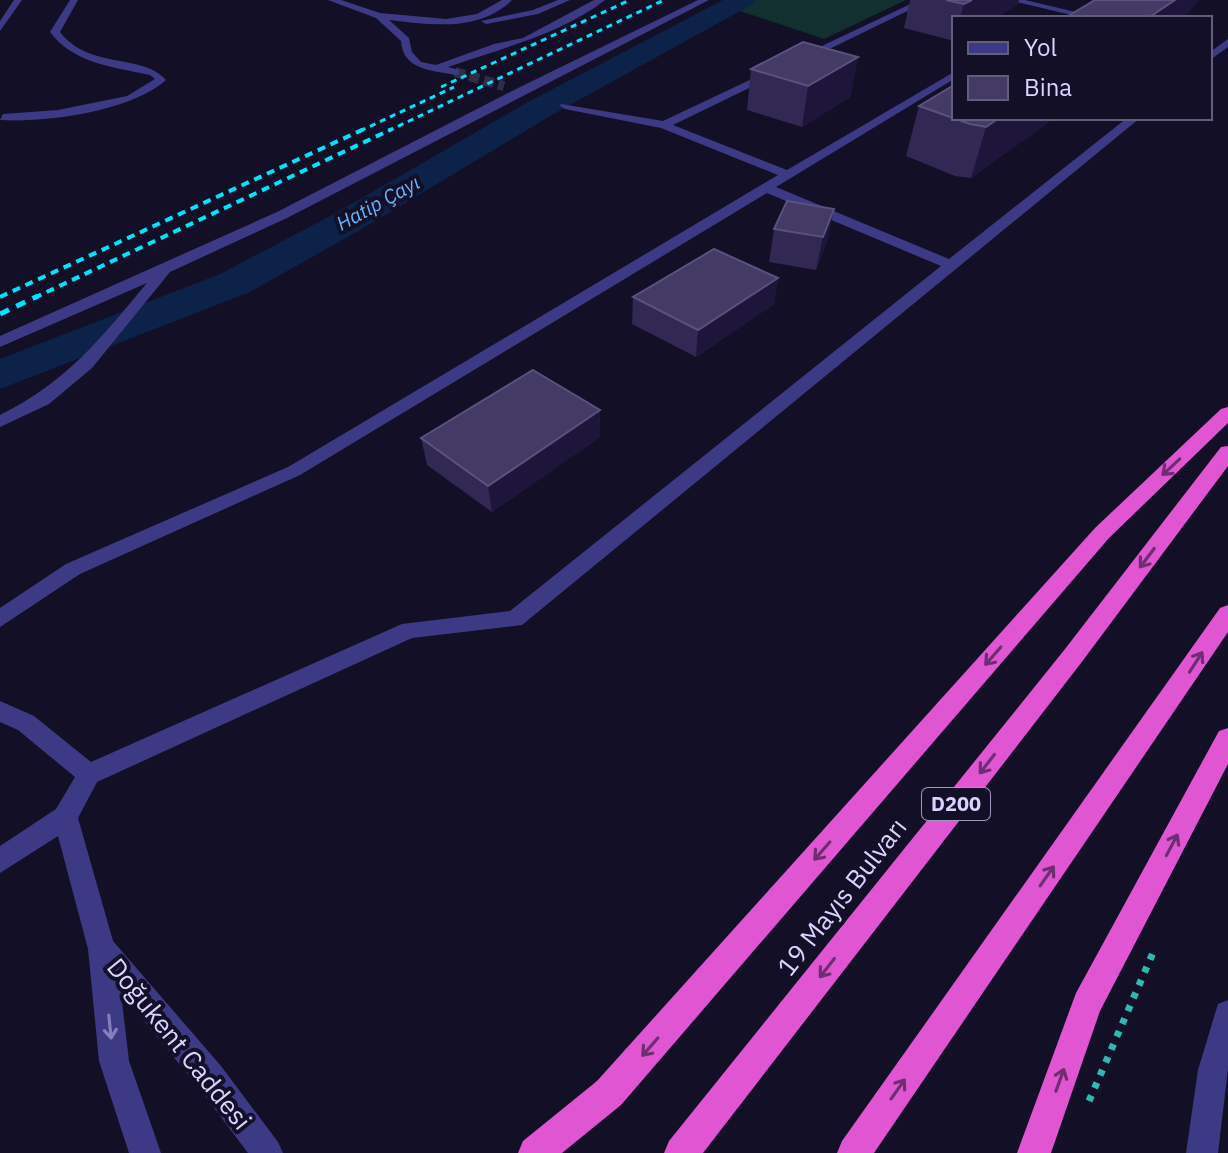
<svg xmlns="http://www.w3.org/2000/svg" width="1228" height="1153" viewBox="0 0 1228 1153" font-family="'IBM Plex Sans',sans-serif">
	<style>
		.green { fill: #12302f }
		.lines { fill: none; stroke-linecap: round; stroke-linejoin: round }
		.river { fill: #0c2248; fill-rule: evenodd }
		.minor-tunnel { stroke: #312d47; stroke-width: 10; stroke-dasharray: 10 5; stroke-linecap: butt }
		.path { stroke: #2fb8b0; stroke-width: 7; stroke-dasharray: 6 8; stroke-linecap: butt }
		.minor { fill: #3d3a85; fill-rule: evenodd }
		.trunk { fill: #e055d1; fill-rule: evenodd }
		.rail-far2 { stroke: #00e5ff; stroke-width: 3; stroke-dasharray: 6 5; stroke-linecap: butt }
		.rail-far1 { stroke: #00e5ff; stroke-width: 4; stroke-dasharray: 8 6; stroke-linecap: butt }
		.rail { stroke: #00e5ff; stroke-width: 5; stroke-dasharray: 10 8; stroke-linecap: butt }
		.wall { fill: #312854 }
		.shaded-wall { fill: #1d163a }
		.building { fill: #433a66; stroke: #5a527e; stroke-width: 2 }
		.oneway { stroke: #6f2e73 }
		.oneway2 { stroke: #837fbc }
		.labels { text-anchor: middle; stroke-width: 8; stroke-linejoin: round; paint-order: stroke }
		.far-water-label { font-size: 20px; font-style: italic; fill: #62b6ff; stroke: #130f26 }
		.shield { fill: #130f26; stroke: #9e99be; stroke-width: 2 }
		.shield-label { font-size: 20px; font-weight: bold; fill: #d9d4ff }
		.near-street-label { font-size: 26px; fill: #d9d4ff; stroke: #130f26 }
	</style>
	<rect width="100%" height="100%" fill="#130f26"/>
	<polygon class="green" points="755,0 906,0 824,39 737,10"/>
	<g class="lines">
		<polygon class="river" points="723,0 755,0 751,5 550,116 360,230 250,292 0,389 0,359 220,274 334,214 528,102"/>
		<polyline class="minor-tunnel" points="455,72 504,86"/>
		<polyline class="path" points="1089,1101 1155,948"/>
		<g class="minor">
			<polygon points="14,0 22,0 0,31 0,21"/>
			<path d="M70 0H78L60 32C89 70 143 53 166 80 132 111 46 123 0 120L3 114 58 110 127 96 155 79 150 75C114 67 74 64 50 32Z"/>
			<path d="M328 0H341L380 13 446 19 477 14 502 0H512C479 32 431 25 389 20L409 38 412 52 421 62 436 65 494 44 523 38 594 0H605C560 35 501 48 448 67L459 70V74L455 75C431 70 403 70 401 41L376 18Z"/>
			<polygon points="558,0 570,0 538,14 486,24 481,21 533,10"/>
			<path d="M698 0H709L287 218 170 272 92 368 49 404 0 427V415C68 381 99 340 147 283L0 347V336L277 212 516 89Z"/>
			<polygon points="919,0 930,0 673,125 787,170 954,72 954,79 776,187 949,259 1127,118 1140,118 522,625 412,638 97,782 78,818 113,941 221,1066 278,1142 283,1153 248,1153 199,1088 121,993 129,1061 161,1153 129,1153 99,1061 88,949 58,836 0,873 0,846 56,809 75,777 18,730 0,722 0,701 34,716 91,762 402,624 510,611 941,266 767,193 300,475 80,574 0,627 0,608 66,564 288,467 778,175 661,128 565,109 560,106 561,104 663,121"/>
			<polygon points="1009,0 1025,0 1101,18 1084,18"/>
			<polygon points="1228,39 1228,47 1210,60 1210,52"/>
			<polygon points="1228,1000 1228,1069 1218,1153 1186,1153 1198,1070 1218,1004"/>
		</g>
		<g class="trunk">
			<polygon points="1228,407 1228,423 1109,538 621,1105 562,1153 518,1153 523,1141 597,1081 1095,528 1221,409"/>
			<polygon points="1228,446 1228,466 1081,663 703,1153 664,1153 669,1141 1065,649 1221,447"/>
			<polygon points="1228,605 1228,632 874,1153 837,1153 842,1141 1220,608"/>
			<polygon points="1228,728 1228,764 1100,1011 1051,1153 1017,1153 1076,993 1219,731"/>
		</g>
		<g class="rail-far2">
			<polyline points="441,87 630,0"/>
			<polyline points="360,131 454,87"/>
			<polyline points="388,131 664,0"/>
		</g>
		<g class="rail-far1">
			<polyline points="0,297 364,129"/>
			<polyline points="34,298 392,129"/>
		</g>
		<polyline class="rail" points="0,314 38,296"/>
	</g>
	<g class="wall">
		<polygon points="910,0 1019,0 1017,5 995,18 954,18 954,41 904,28"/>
		<polygon points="858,57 850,97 802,127 747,110 751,69"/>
		<polygon points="919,106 1054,118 971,178 955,176 906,156"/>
		<polygon points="834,209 827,241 816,270 769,262 774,229"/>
		<polygon points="778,278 774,304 696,357 632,324 633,297"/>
		<polygon points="600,437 492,512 427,465 421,438"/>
	</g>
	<g class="shaded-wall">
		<polygon points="972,0 1019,0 1017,5 995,18 960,18 964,4"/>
		<polygon points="1175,0 1199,0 1184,18 1148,18"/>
		<polygon points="858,57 850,97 802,127 808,86"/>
		<polygon points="999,118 1054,118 971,178 986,127"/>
		<polygon points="834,209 827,241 816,270 823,237"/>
		<polygon points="778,278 774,304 696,357 698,330"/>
		<polygon points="600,410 600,437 492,512 488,486"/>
	</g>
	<g class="building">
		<polygon points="946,0 972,0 964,4"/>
		<polygon points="1095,0 1175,0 1148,18 1065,18"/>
		<polygon points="803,42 858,57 808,86 751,69"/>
		<polygon points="954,85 954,118 999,118 986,127 970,124 919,106"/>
		<polygon points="787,201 834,209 823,237 774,229"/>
		<polygon points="714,249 778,278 698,330 633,297"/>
		<polygon points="533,370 600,410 488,486 421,438"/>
	</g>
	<defs><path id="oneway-shaft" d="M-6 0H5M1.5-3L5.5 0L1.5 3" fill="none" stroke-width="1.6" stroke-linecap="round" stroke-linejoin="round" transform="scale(2)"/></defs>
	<g class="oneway">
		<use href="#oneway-shaft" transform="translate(1171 467) rotate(137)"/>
		<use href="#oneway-shaft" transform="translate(1147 558) rotate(127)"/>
		<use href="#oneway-shaft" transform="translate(993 656) rotate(131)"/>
		<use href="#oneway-shaft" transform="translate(1196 662) rotate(-57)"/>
		<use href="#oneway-shaft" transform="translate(987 764) rotate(128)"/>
		<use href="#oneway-shaft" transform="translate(1172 845) rotate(-62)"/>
		<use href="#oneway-shaft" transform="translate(822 851) rotate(131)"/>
		<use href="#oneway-shaft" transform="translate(1047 876) rotate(-55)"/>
		<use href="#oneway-shaft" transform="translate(827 968) rotate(128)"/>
		<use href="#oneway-shaft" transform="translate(650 1047) rotate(131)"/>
		<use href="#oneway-shaft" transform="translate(1060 1080) rotate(-70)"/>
		<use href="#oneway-shaft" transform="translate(898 1089) rotate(-55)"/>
	</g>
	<use class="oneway2" href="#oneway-shaft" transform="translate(110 1027) rotate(84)"/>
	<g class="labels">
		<g class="far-water-label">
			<text transform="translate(378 203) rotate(-29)" y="7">Hatip Çayı</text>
		</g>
		<rect class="shield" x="922" y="788" width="68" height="32" rx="6"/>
		<g class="shield-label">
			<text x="956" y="811">D200</text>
		</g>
		<g class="near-street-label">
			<text transform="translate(842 897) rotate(-52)" y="9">19 Mayıs Bulvarı</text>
			<text transform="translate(179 1044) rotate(51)" y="9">Doğukent Caddesi</text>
		</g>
	</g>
	<rect x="952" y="16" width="260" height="104" fill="#130f26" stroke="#625e7d" stroke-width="2"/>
	<rect x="968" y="42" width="40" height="12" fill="#3d3a85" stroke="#625e7d" stroke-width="2"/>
	<text x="1024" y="56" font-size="24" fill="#d9d4ff">Yol</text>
	<rect x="968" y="76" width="40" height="24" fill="#433a66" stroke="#625e7d" stroke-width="2"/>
	<text x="1024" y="96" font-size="24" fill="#d9d4ff">Bina</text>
</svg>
